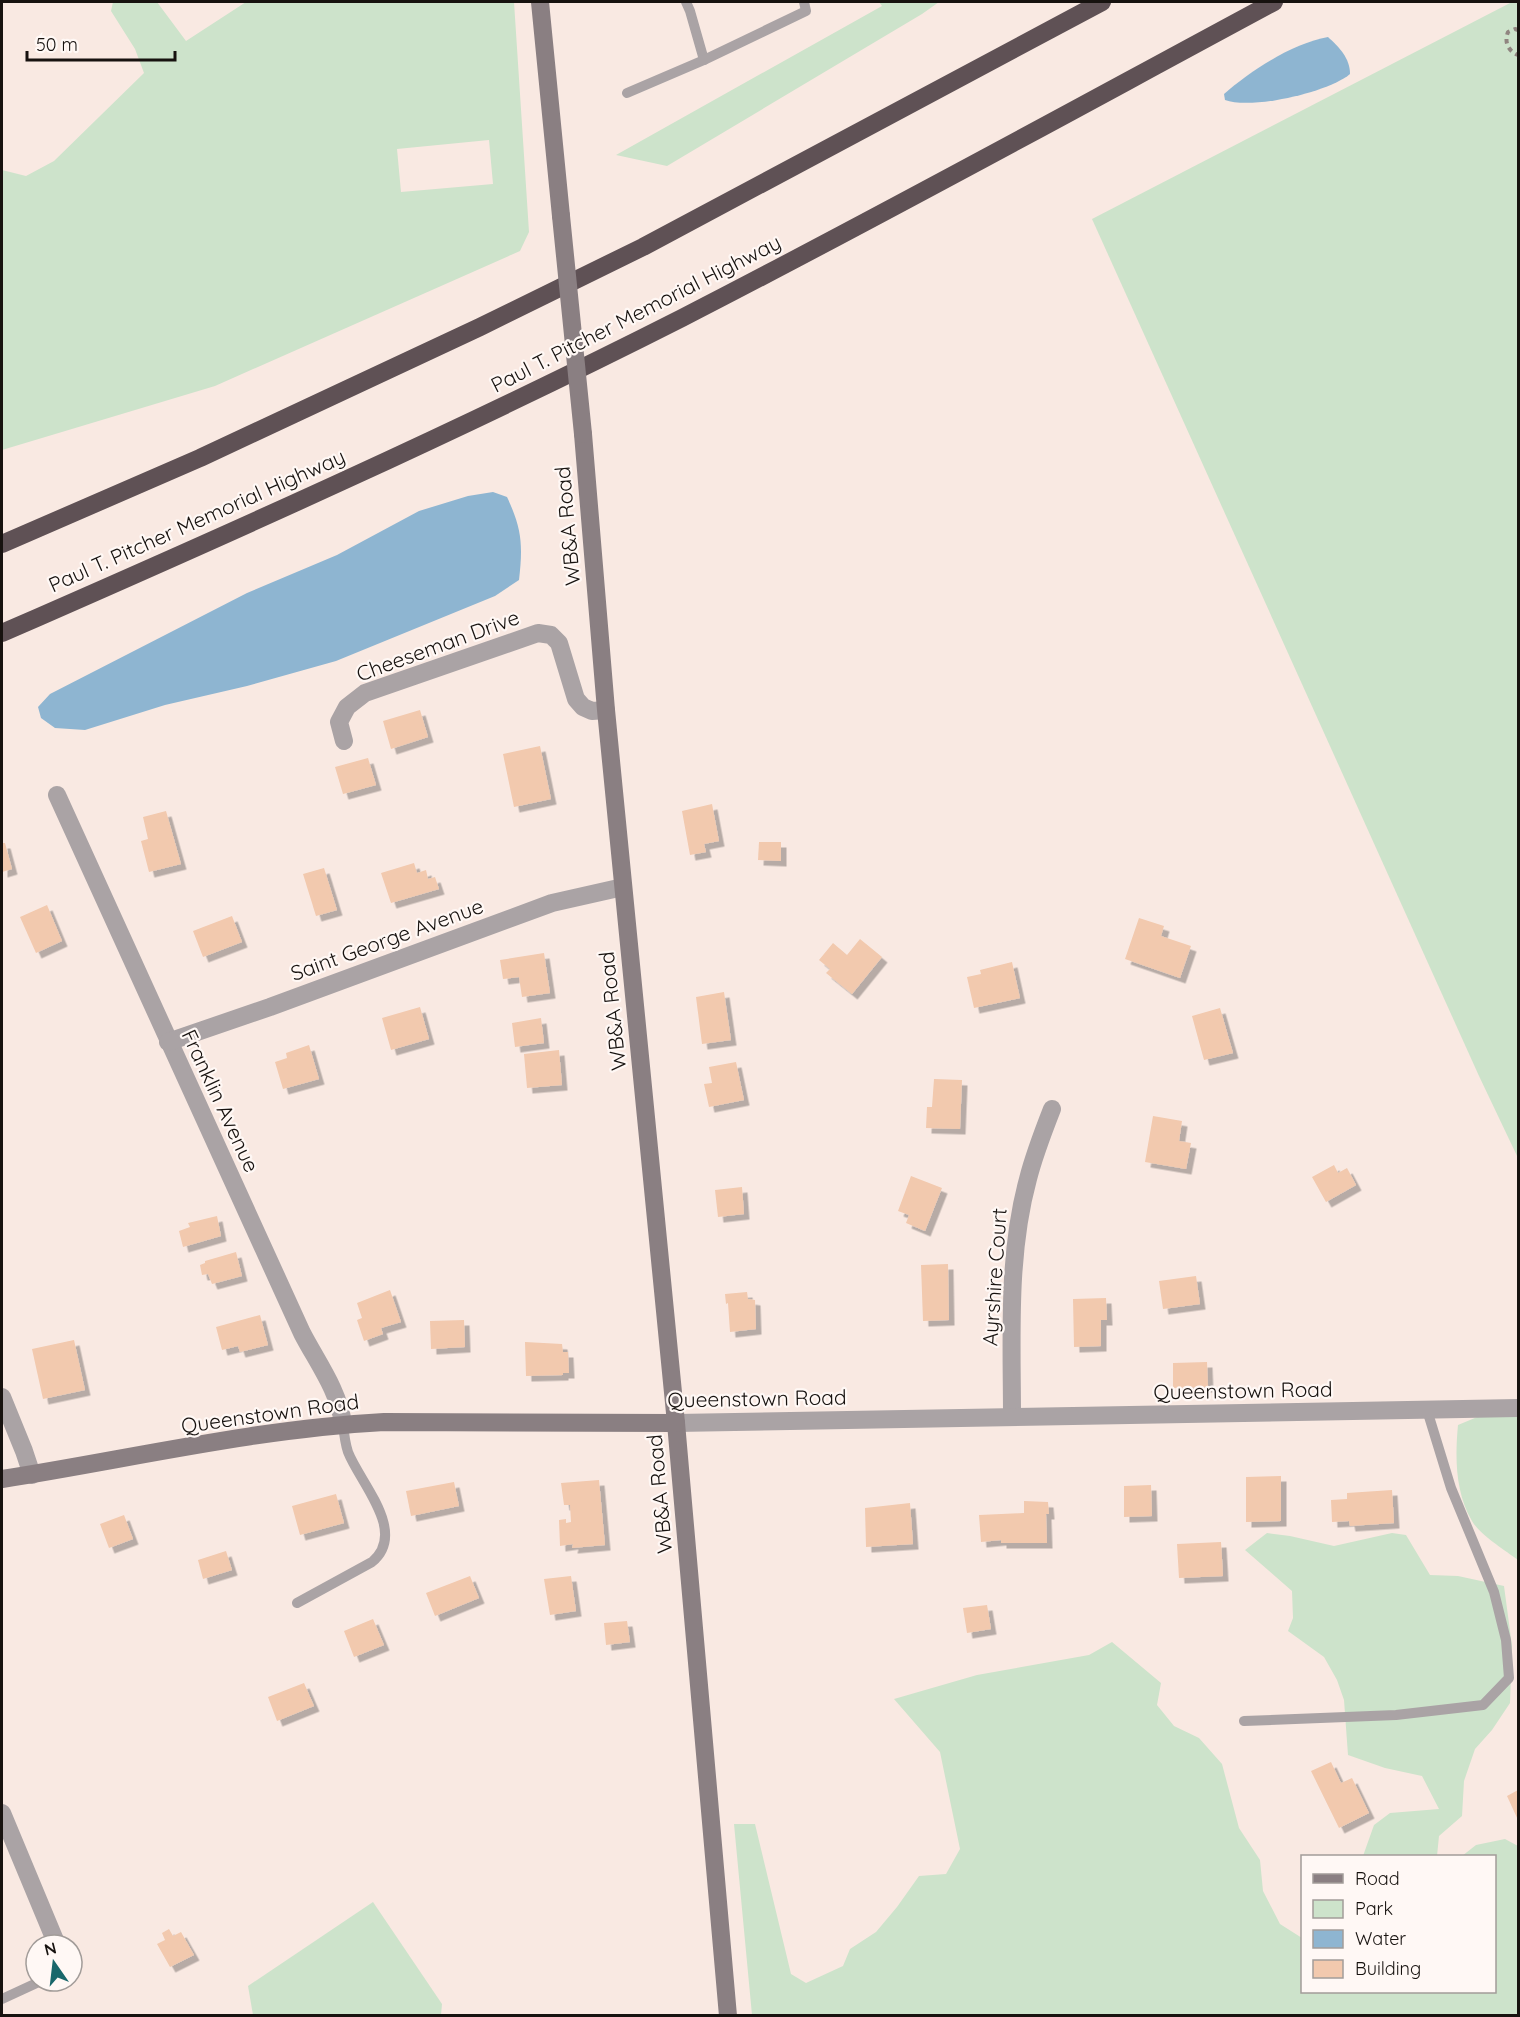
<svg xmlns="http://www.w3.org/2000/svg" width="1520" height="2017" viewBox="0 0 1520 2017" font-family="Quicksand,sans-serif">
	<style>
		.green { fill: #cde3cb; fill-rule: evenodd }
		.water { fill: #8eb5d1 }
		.building { fill: #f2c9ae; filter: url(#shadow) }
		.lines { fill: none; stroke-linecap: round; stroke-linejoin: round }
		.path { stroke: #908580; stroke-width: 4; stroke-dasharray: 4.5 4.5; stroke-linecap: butt }
		.lane { stroke: #aaa3a5; stroke-width: 10 }
		.street { stroke: #aaa3a5; stroke-width: 18 }
		.secondary { stroke: #8a7f82; stroke-width: 18 }
		.highway { stroke: #5f5155; stroke-width: 18 }
		.secondary-bridge { stroke: #8a7f82; stroke-width: 18 }
		.labels { text-anchor: middle; stroke-width: 4.5; stroke-linejoin: round; paint-order: stroke }
		.street-label { font-size: 21px; fill: #17120f; stroke: #fff8f5 }
	</style>
	<defs>
		<filter id="shadow"><feDropShadow dx="5.5" dy="5.5" stdDeviation="0" flood-color="#0004"/></filter>
	</defs>
	<rect width="100%" height="100%" fill="#f9e9e2"/>
	<g class="green">
		<path d="M113 2H157L186 41 246 2H514L529 232 520 251 215 386 2 450V170L26 176 54 161 144 73 135 49 111 11ZM489 140 493 184 401 192 397 149Z"/>
		<polygon points="879,2 939,2 922,14 667,166 616,155 882,6"/>
		<polygon points="1512,2 1518,2 1518,1158 1479,1076 1092,219"/>
		<path d="M1482 1415H1518V1560C1506 1551 1479 1534 1472 1521 1455 1492 1455 1457 1458 1425Z"/>
		<polygon points="1267,1533 1290,1536 1334,1546 1392,1533 1406,1535 1430,1575 1458,1576 1504,1586 1512,1646 1510,1703 1492,1730 1475,1749 1464,1781 1462,1816 1439,1836 1437,1856 1363,1856 1374,1825 1390,1813 1439,1809 1422,1776 1385,1768 1348,1755 1344,1700 1337,1680 1324,1657 1288,1631 1293,1618 1292,1591 1245,1550"/>
		<polygon points="1112,1642 1161,1683 1157,1705 1174,1726 1199,1738 1222,1764 1239,1828 1260,1860 1263,1891 1280,1924 1302,1938 1302,1992 1494,1992 1494,1856 1462,1856 1476,1845 1505,1839 1518,1846 1518,2015 752,2015 734,1824 755,1824 791,1974 806,1983 843,1966 850,1949 876,1932 897,1907 919,1876 946,1874 960,1849 940,1752 894,1699 977,1675 1089,1655"/>
		<polygon points="373,1902 442,2004 441,2015 253,2015 248,1986"/>
	</g>
	<g class="water">
		<path d="M1328 37C1339 47 1350 58 1350 74 1329 92 1252 110 1225 100L1224 94C1250 71 1293 43 1328 37Z"/>
		<path d="M493 492 507 497C522 529 523 545 519 580L495 596 336 661 247 686 165 705 85 730 55 728 41 718 38 707 50 694 247 593 337 555 419 511 468 496Z"/>
	</g>
	<g class="building">
		<polygon points="420,710 428,737 391,749 383,721"/>
		<polygon points="540,746 551,799 514,807 503,754"/>
		<polygon points="368,758 376,785 343,794 335,767"/>
		<polygon points="712,804 719,841 704,844 706,852 690,855 682,811"/>
		<polygon points="166,811 181,864 149,872 141,841 148,839 143,817"/>
		<polygon points="759,842 781,842 781,861 758,860"/>
		<polygon points="2,843 5,843 12,869 2,872"/>
		<polygon points="414,863 417,873 426,870 428,879 435,877 439,889 391,903 381,873"/>
		<polygon points="324,868 337,910 316,916 303,874"/>
		<polygon points="47,905 62,941 36,953 20,917"/>
		<polygon points="232,916 242,942 203,957 193,931"/>
		<polygon points="1139,918 1164,926 1161,936 1191,946 1180,978 1125,959"/>
		<polygon points="860,939 882,957 852,994 826,973 830,969 819,960 833,943 847,955"/>
		<polygon points="544,953 550,993 522,997 519,977 503,979 500,960"/>
		<polygon points="1012,962 1020,998 974,1008 967,977 981,974 980,970"/>
		<polygon points="724,992 731,1040 702,1044 696,997"/>
		<polygon points="420,1007 429,1039 391,1050 382,1018"/>
		<polygon points="1220,1008 1233,1053 1204,1060 1192,1016"/>
		<polygon points="541,1018 544,1043 515,1047 512,1023"/>
		<polygon points="309,1045 319,1079 283,1089 275,1062 287,1058 286,1053"/>
		<polygon points="559,1050 562,1085 527,1088 524,1054"/>
		<polygon points="736,1062 744,1100 709,1107 704,1084 712,1083 709,1067"/>
		<polygon points="934,1079 962,1080 960,1129 926,1128 927,1107 932,1107"/>
		<polygon points="1153,1116 1182,1121 1179,1141 1191,1143 1186,1169 1145,1162"/>
		<polygon points="1334,1165 1338,1173 1347,1168 1356,1185 1326,1202 1312,1177"/>
		<polygon points="911,1176 942,1188 925,1231 906,1223 909,1215 898,1211"/>
		<polygon points="742,1187 744,1214 718,1217 715,1190"/>
		<polygon points="217,1216 221,1236 183,1247 179,1231 190,1227 188,1223"/>
		<polygon points="236,1252 242,1276 212,1284 208,1274 202,1275 200,1265 205,1263 205,1261"/>
		<polygon points="948,1264 949,1320 923,1321 921,1265"/>
		<polygon points="1196,1276 1200,1304 1163,1309 1159,1281"/>
		<polygon points="390,1290 401,1322 381,1328 383,1334 364,1341 357,1320 362,1318 357,1303"/>
		<polygon points="747,1292 748,1299 755,1300 756,1329 730,1332 728,1303 726,1304 725,1294"/>
		<polygon points="1106,1298 1107,1320 1101,1320 1101,1346 1074,1347 1073,1299"/>
		<polygon points="260,1315 268,1345 240,1352 238,1346 222,1350 216,1327"/>
		<polygon points="464,1320 465,1347 431,1349 430,1321"/>
		<polygon points="74,1340 85,1390 43,1399 32,1349"/>
		<polygon points="525,1342 562,1344 563,1352 568,1352 569,1373 563,1373 563,1375 526,1376"/>
		<polygon points="1207,1362 1208,1387 1173,1388 1173,1363"/>
		<polygon points="1281,1476 1281,1521 1246,1522 1246,1477"/>
		<polygon points="599,1480 605,1545 572,1548 573,1544 560,1546 559,1520 566,1519 566,1523 571,1522 570,1505 564,1505 561,1483"/>
		<polygon points="454,1482 459,1506 411,1516 406,1491"/>
		<polygon points="1151,1485 1152,1516 1124,1517 1124,1486"/>
		<polygon points="1392,1490 1394,1523 1350,1526 1349,1521 1332,1522 1331,1500 1347,1499 1347,1493"/>
		<polygon points="336,1494 344,1523 300,1535 292,1506"/>
		<polygon points="1024,1501 1048,1502 1049,1514 1046,1514 1047,1543 1001,1543 1001,1540 981,1542 979,1515 1024,1513"/>
		<polygon points="910,1503 913,1544 866,1547 865,1508"/>
		<polygon points="124,1515 133,1539 109,1548 100,1524"/>
		<polygon points="1221,1542 1223,1576 1179,1578 1177,1544"/>
		<polygon points="226,1551 232,1570 203,1579 198,1560"/>
		<polygon points="470,1576 479,1598 435,1616 426,1593"/>
		<polygon points="571,1576 576,1611 550,1615 544,1579"/>
		<polygon points="987,1605 991,1629 967,1633 963,1608"/>
		<polygon points="373,1619 384,1645 354,1657 344,1631"/>
		<polygon points="627,1621 630,1642 606,1645 604,1623"/>
		<polygon points="304,1683 314,1706 277,1721 268,1697"/>
		<polygon points="1331,1762 1341,1783 1352,1778 1369,1813 1339,1828 1311,1771"/>
		<polygon points="1518,1790 1518,1820 1507,1796"/>
		<polygon points="169,1929 173,1936 181,1932 194,1955 170,1967 157,1944 165,1940 162,1933"/>
	</g>
	<g class="lines">
		<path class="path" d="M1518 30 1515 29 1508 32C1504 42 1508 51 1518 55"/>
		<g class="lane">
			<polyline points="686,2 690,11 704,60"/>
			<polyline points="627,93 704,60 806,11 804,2"/>
			<path d="M297 1603 372 1562C408 1532 360 1483 348 1452 345 1443 344 1434 343 1424"/>
			<polyline points="1244,1721 1396,1715 1483,1705 1509,1678 1506,1640 1494,1592 1451,1488 1427,1410"/>
			<polyline points="2,1999 41,1981"/>
		</g>
		<g class="street">
			<polyline points="344,741 339,722 347,707 365,693 538,633 551,635 559,643 576,699 583,707 592,711 606,710"/>
			<path d="M57 795 302 1333C317 1362 339 1391 343 1424"/>
			<polyline points="168,1042 270,1007 552,903 623,887"/>
			<polyline points="2,1397 24,1451 32,1475"/>
			<path d="M1012 1417C1012 1339 1007 1256 1028 1179 1034 1155 1043 1132 1052 1109"/>
			<polyline points="676,1423 1518,1408"/>
			<polyline points="2,1813 57,1945"/>
		</g>
		<g class="secondary">
			<polyline points="540,2 561,216"/>
			<polyline points="583,434 606,710 676,1423 728,2016"/>
			<path d="M2 1479C129 1459 255 1429 384 1422L676 1423"/>
		</g>
		<g class="highway">
			<polyline points="2,544 200,458 480,327 643,247 1102,2"/>
			<path d="M2 633C231 533 459 431 682 318 881 216 1077 108 1274 2"/>
		</g>
		<polyline class="secondary-bridge" points="561,216 583,434"/>
	</g>
	<g class="labels">
		<g class="street-label">
			<text transform="translate(636 314) rotate(-27)" y="7">Paul T. Pitcher Memorial Highway</text>
			<text transform="translate(197 521) rotate(-24)" y="7">Paul T. Pitcher Memorial Highway</text>
			<text transform="translate(568 526) rotate(-95)" y="7">WB&amp;A Road</text>
			<text transform="translate(438 646) rotate(-20)" y="7">Cheeseman Drive</text>
			<text transform="translate(387 940) rotate(-20)" y="7">Saint George Avenue</text>
			<text transform="translate(613 1011) rotate(-96)" y="7">WB&amp;A Road</text>
			<text transform="translate(220 1101) rotate(65)" y="7">Franklin Avenue</text>
			<text transform="translate(995 1277) rotate(-86)" y="7">Ayrshire Court</text>
			<text transform="translate(1243 1391) rotate(-1)" y="7">Queenstown Road</text>
			<text transform="translate(757 1399) rotate(-1)" y="7">Queenstown Road</text>
			<text transform="translate(270 1414) rotate(-8)" y="7">Queenstown Road</text>
			<text transform="translate(660 1494) rotate(-95)" y="7">WB&amp;A Road</text>
		</g>
	</g>
	<rect width="1520" height="2017" fill="none" stroke="#17120f" stroke-width="6"/>
	<rect x="1301" y="1855" width="195" height="138" fill="#fff8f5" stroke="#a29c99" stroke-width="1.5"/>
	<rect x="1313" y="1874" width="30" height="9" fill="#8a7f82" stroke="#a29c99" stroke-width="1.5"/>
	<text x="1355" y="1885" font-size="18" fill="#17120f">Road</text>
	<rect x="1313" y="1900" width="30" height="18" fill="#cde3cb" stroke="#a29c99" stroke-width="1.5"/>
	<text x="1355" y="1915" font-size="18" fill="#17120f">Park</text>
	<rect x="1313" y="1930" width="30" height="18" fill="#8eb5d1" stroke="#a29c99" stroke-width="1.5"/>
	<text x="1355" y="1945" font-size="18" fill="#17120f">Water</text>
	<rect x="1313" y="1960" width="30" height="18" fill="#f2c9ae" stroke="#a29c99" stroke-width="1.5"/>
	<text x="1355" y="1975" font-size="18" fill="#17120f">Building</text>
	<g transform="translate(54 1963) rotate(346)"><circle r="28" fill="#fff8f5" stroke="#a29c99" stroke-width="1.5"/>
	<path d="M0-4.5L10 22L0 15L-10 22Z" fill="#19676b"/>
	<text y="-9" font-size="16" font-weight="bold" text-anchor="middle" fill="#17120f">N</text>
	</g>
	<path d="M27 51v9h148v-9" fill="none" stroke="#17120f" stroke-width="3"/>
	<text x="36" y="51" font-size="18" fill="#17120f" stroke="#fff8f5" stroke-width="4.5" paint-order="stroke">50 m</text>
</svg>
